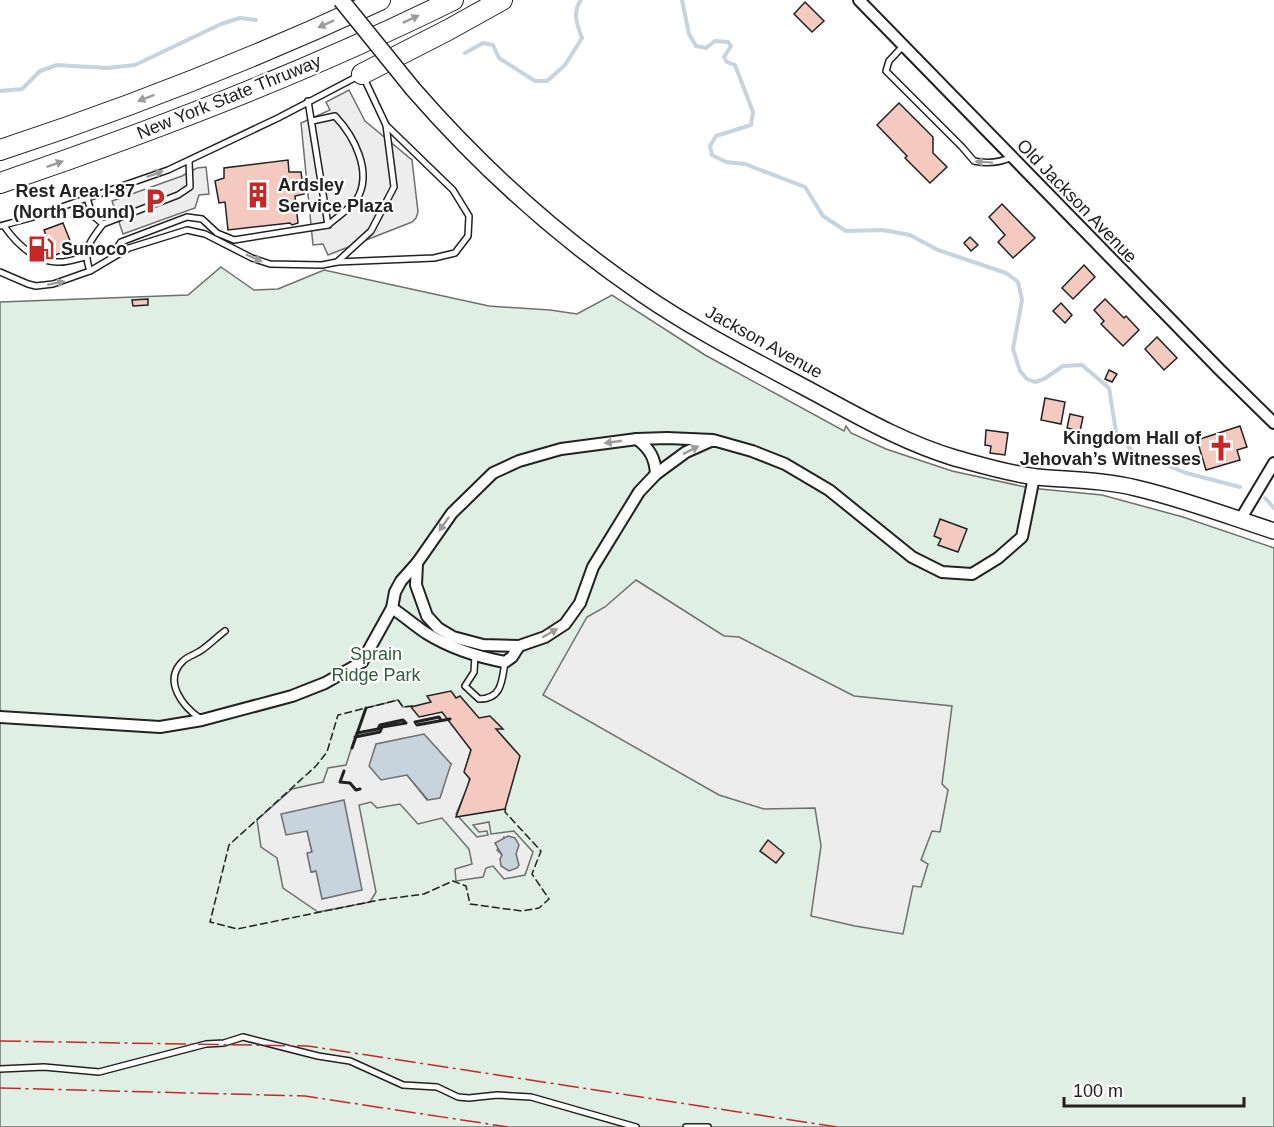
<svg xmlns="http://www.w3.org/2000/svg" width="1274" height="1127" viewBox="0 0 1274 1127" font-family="Helvetica,sans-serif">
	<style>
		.green { fill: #e0efe3; stroke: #6f6f6f; stroke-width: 1.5 }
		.parking { fill: #ededed; stroke: #6f6f6f; stroke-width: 1.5; fill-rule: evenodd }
		.water { fill: #c7d3dd; stroke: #6f6f6f; stroke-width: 1.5 }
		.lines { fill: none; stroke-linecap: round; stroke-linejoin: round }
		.stream { stroke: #c7d3dd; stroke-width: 4 }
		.building { fill: #f3c9c0; stroke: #222; stroke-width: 1.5 }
		.lane-casing { stroke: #222; stroke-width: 8 }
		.street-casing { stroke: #222; stroke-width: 14 }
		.secondary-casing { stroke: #222; stroke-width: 18 }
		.highway-casing { stroke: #222; stroke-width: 22 }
		.lane { stroke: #fff; stroke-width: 5 }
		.street { stroke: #fff; stroke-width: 10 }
		.secondary { stroke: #fff; stroke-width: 15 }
		.highway { stroke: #fff; stroke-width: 20 }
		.secondary-bridge-casing { stroke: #222; stroke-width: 18; stroke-linecap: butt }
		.secondary-bridge { stroke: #fff; stroke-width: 15 }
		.fence { stroke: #222; stroke-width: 1.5; stroke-dasharray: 8 3; stroke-linecap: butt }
		.wall { stroke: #222; stroke-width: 3 }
		.power { stroke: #c62828; stroke-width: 1.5; stroke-dasharray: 21 4.5 3 4.5; stroke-linecap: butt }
		.oneway { fill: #9c9c9c }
		.labels { text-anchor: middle; stroke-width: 4.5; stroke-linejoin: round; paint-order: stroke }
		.street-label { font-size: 18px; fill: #222; stroke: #fff }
		.poi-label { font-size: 18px; font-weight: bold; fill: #222; stroke: #fff; text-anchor: start }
		.park-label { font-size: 18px; fill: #2f5e38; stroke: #fff }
	</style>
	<rect width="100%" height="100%" fill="#fff"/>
	<polygon class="green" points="221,267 254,290 278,289 324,270 489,306 550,310 577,314 612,295 705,355 844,431 846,426 851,433 886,449 952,471 1030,488 1102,495 1183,517 1274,548 1274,1127 0,1127 0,302 188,295"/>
	<g class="parking">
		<polygon points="349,90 365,121 412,160 418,212 416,218 412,222 328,255 323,244 313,245 301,123 330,110 326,102"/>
		<polygon points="206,167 209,194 199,195 195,208 123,234 112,201 182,176 197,168"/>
		<polygon points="636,580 724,636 739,637 854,696 952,706 942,784 948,790 940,832 932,831 921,860 928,864 921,887 913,886 903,934 855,926 811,916 821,846 815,808 764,809 719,795 543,695 587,617 605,607"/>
		<path d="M398 700 403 707 413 706 418 711 441 708 472 746 465 770 470 776 468 786 456 814 477 837 488 835 487 831 479 832 473 825 489 822 491 834 514 831 533 852 525 875 504 879 493 866 486 868 483 877 456 881 455 869 472 864 469 849 442 818 418 824 400 804 377 808 371 802 359 805 376 892 370 902 318 912 283 888 277 858 261 847 257 820 292 789 323 782 328 768 346 765 355 737 380 732 382 727 405 723 403 720 380 725 378 729 357 733 366 708ZM451 764 427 800 407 775ZM307 830 362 890 316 871 312 872 308 853 312 852ZM504 837 516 854 502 855 497 850Z"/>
	</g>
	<g class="water">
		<polygon points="424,734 451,764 440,798 428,800 407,775 381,780 369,766 376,744"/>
		<polygon points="344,800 362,890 322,899 316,871 311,872 307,853 312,852 307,831 286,835 281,814"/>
		<polygon points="508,836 515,838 519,845 516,854 519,865 517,868 509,871 501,866 500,859 502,855 495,843"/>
	</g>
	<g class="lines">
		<g class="stream">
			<polyline points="682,0 689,34 696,46 706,48 715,41 728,42 731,46 724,57 727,62 735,65 753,112 751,125 716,136 710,146 712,155 726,162 745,164 805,187 823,216 846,231 883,230 910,235 938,250 1006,273 1018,282 1022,300 1013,349 1020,371 1027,379 1035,382 1044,379 1063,366 1082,365 1109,388 1116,432 1132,451 1186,473 1240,487"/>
			<path d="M465 53 483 43 493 45 499 58 535 81H547L565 65 582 38C577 25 572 12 581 0"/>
			<polyline points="0,91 22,89 40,71 57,65 107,68 135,65 221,24 240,18 256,20"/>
			<polyline points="1265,498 1274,508"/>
		</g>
	</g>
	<g class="building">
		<polygon points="805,2 824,21 812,32 794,14"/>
		<polygon points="899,103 933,137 933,153 947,167 930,183 905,158 907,156 877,125"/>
		<polygon points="288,160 289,172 301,172 304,194 295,196 298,223 292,225 290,223 228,230 225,202 219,203 215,181 224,178 224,168"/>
		<polygon points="1002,204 1035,238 1013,258 998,242 1005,235 989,217"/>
		<polygon points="63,223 73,248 53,256 44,230"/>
		<polygon points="970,237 978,245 971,251 964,243"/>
		<polygon points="1084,265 1095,277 1073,299 1062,288"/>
		<polygon points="148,299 148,305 133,306 132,300"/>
		<polygon points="1105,299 1124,318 1126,316 1139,330 1123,346 1101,324 1104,321 1094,310"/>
		<polygon points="1061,303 1072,315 1065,323 1053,311"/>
		<polygon points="1157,337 1177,358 1164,370 1145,349"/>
		<polygon points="1109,370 1117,374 1112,382 1105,379"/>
		<polygon points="1045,398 1065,402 1061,424 1041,420"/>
		<polygon points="1070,414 1083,417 1080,431 1067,428"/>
		<polygon points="1240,426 1247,447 1237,450 1240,460 1206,470 1197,440"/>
		<polygon points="986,430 1008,433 1005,455 990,453 991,446 985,445"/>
		<polygon points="940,519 967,529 958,552 938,545 941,539 934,536"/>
		<polygon points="451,691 456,698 460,696 479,718 490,716 503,729 496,729 520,756 505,809 456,817 470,779 464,772 471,750 442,712 419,717 411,707 431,702 427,696"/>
		<polygon points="768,840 784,853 776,863 760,851"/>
	</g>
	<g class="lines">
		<g class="lane-casing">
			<g id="lane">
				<path d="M903 46 889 61 886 71 962 147 974 161C988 164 999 163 1012 157"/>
				<path d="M308 101 328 225C337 217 351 208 357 199 373 172 354 136 335 116L312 121"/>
				<polyline points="87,198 92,215 103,224 178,195 190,187 189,161"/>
				<polyline points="0,226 30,218 168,170 278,118 362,74 386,125 394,187 371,231 337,262"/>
				<path d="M4 226C16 243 34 261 57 262 66 263 76 259 85 257"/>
				<polyline points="112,255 121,242 187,217 202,219 217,233 234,240 328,225"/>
				<path d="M90 271C82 248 90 242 103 224"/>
				<polyline points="0,272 28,284 36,286 53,284 90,271 129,248 187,230 205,234 252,258 270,264 322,265 337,262 434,258 455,253 468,236 469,216 453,190 386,125"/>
				<path d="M475 655 474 672 465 686 479 699C502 699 502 681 505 662"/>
				<path d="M201 719C183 707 162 681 183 661 188 656 197 654 203 649 210 644 217 637 225 631"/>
				<polyline points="0,1069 44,1067 99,1072 206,1044 224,1043 243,1037 318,1056 350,1061 403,1085 437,1087 458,1097 469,1098 497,1095 531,1097 636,1127"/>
				<polyline points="686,1127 708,1127"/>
			</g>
		</g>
		<g class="street-casing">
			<g id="street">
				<polyline points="859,0 1220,370 1274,423"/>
				<path d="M637 439C650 449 655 458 656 474"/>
				<polyline points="713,440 686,452 656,474 639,492 593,567 580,603 565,624 545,637 519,646 483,645 453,637 438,628 427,616 416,585 417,563 452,513 493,473 519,461 561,449 637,439 667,438 713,440 752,451 785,464 829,490 912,557 942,572 972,574 998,558 1022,537 1034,477"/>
				<polyline points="1240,520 1274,463"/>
				<path d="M392 608C404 616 414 625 426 633 450 648 478 657 505 662L512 657 519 646"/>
				<polyline points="0,717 160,727 202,720 292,696 325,683 362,662 392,608 395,592 401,581 417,563"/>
			</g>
		</g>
		<g class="secondary-casing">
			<path id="secondary" d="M413 89C480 166 557 236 642 294 693 329 748 357 802 386 851 412 901 442 955 458 981 465 1010 474 1037 477 1070 480 1104 480 1136 488 1183 499 1228 516 1274 531"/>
		</g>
		<g class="highway-casing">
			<g id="highway">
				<polyline points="362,74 448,30 502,0"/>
				<path d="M0 150C129 108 257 57 380 0"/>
				<path d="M0 183C154 131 307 72 453 0"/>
			</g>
		</g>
		<use href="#lane" class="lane"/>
		<use href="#street" class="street"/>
		<use href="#secondary" class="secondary"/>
		<use href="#highway" class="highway"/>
		<g class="secondary-bridge-casing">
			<polyline id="secondary-bridge" points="341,0 413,89"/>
		</g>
		<use href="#secondary-bridge" class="secondary-bridge"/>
		<polyline class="fence" points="413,706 403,707 398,700 338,715 327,752 316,766 229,845 210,922 237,929 379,900 424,894 453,881 466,886 470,904 522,911 539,908 549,899 532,874 541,851 505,812 506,806"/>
		<g class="wall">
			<polyline points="441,720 439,717 415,722 417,725 450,719"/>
			<polyline points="355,737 380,732 382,727 406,723 403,720 380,725 378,729 357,733"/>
			<polyline points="352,748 366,708"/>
			<polyline points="344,771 340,782 350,783 356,790 360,789"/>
		</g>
		<g class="power">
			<polyline points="0,1041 308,1046 837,1127"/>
			<polyline points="0,1088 305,1096 508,1127"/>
		</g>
	</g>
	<defs><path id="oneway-solid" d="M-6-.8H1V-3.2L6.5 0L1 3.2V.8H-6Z" transform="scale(1.5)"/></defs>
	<g class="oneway">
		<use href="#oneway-solid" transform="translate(411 19) rotate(-25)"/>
		<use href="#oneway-solid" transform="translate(326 24) rotate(156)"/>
		<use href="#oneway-solid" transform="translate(146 98) rotate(159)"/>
		<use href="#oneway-solid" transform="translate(984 162) rotate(-176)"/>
		<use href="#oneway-solid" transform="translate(55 164) rotate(-19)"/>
		<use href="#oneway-solid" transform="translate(155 174) rotate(-19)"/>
		<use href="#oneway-solid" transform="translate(254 258) rotate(24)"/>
		<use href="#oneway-solid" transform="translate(56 283) rotate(-12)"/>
		<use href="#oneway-solid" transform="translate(613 442) rotate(172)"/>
		<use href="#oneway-solid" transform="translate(691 450) rotate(-27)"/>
		<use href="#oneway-solid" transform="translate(444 524) rotate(125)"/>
		<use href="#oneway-solid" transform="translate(550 633) rotate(-30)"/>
	</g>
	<defs>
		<g id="building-bare" transform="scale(2.07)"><path d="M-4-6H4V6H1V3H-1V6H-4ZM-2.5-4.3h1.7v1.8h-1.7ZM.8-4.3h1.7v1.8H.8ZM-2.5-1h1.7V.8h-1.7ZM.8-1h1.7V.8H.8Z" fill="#c62828" stroke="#fff" stroke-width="2.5" paint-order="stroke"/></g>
		<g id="parking-bare" transform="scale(2.07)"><path d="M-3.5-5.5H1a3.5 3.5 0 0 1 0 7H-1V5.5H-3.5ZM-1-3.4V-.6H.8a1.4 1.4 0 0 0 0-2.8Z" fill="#c62828" stroke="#fff" stroke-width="2.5" paint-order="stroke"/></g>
		<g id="fuel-bare" transform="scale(2.07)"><path d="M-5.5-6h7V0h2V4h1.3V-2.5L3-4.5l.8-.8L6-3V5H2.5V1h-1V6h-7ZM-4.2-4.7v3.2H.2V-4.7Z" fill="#c62828" stroke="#fff" stroke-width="2.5" paint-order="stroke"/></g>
		<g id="church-bare" transform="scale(2.07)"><path d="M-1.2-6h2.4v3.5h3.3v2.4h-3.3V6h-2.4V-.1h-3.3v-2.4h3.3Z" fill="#c62828" stroke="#fff" stroke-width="2.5" paint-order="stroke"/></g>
	</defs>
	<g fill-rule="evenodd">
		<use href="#building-bare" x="258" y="195"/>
		<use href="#parking-bare" x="155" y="201"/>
		<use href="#fuel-bare" x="41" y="249"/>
		<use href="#church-bare" x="1221" y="448"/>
	</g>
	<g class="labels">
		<g class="street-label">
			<text transform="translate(229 97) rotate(-22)" y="6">New York State Thruway</text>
			<text transform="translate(1077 201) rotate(46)" y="6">Old Jackson Avenue</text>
			<text transform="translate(764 342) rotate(29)" y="6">Jackson Avenue</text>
		</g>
		<g class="poi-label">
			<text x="278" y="191">Ardsley<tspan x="278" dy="21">Service Plaza</tspan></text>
			<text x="135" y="197" text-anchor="end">Rest Area I-87<tspan x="135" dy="21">(North Bound)</tspan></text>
			<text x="61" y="255">Sunoco</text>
			<text x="1201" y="444" text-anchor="end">Kingdom Hall of<tspan x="1201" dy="21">Jehovah’s Witnesses</tspan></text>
		</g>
		<g class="park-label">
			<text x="376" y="660">Sprain<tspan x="376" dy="21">Ridge Park</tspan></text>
		</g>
	</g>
	<path d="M1064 1097v9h180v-9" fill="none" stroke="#222222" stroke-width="3"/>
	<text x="1073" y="1097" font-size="18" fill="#222222" stroke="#ffffff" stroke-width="4.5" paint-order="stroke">100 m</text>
</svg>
